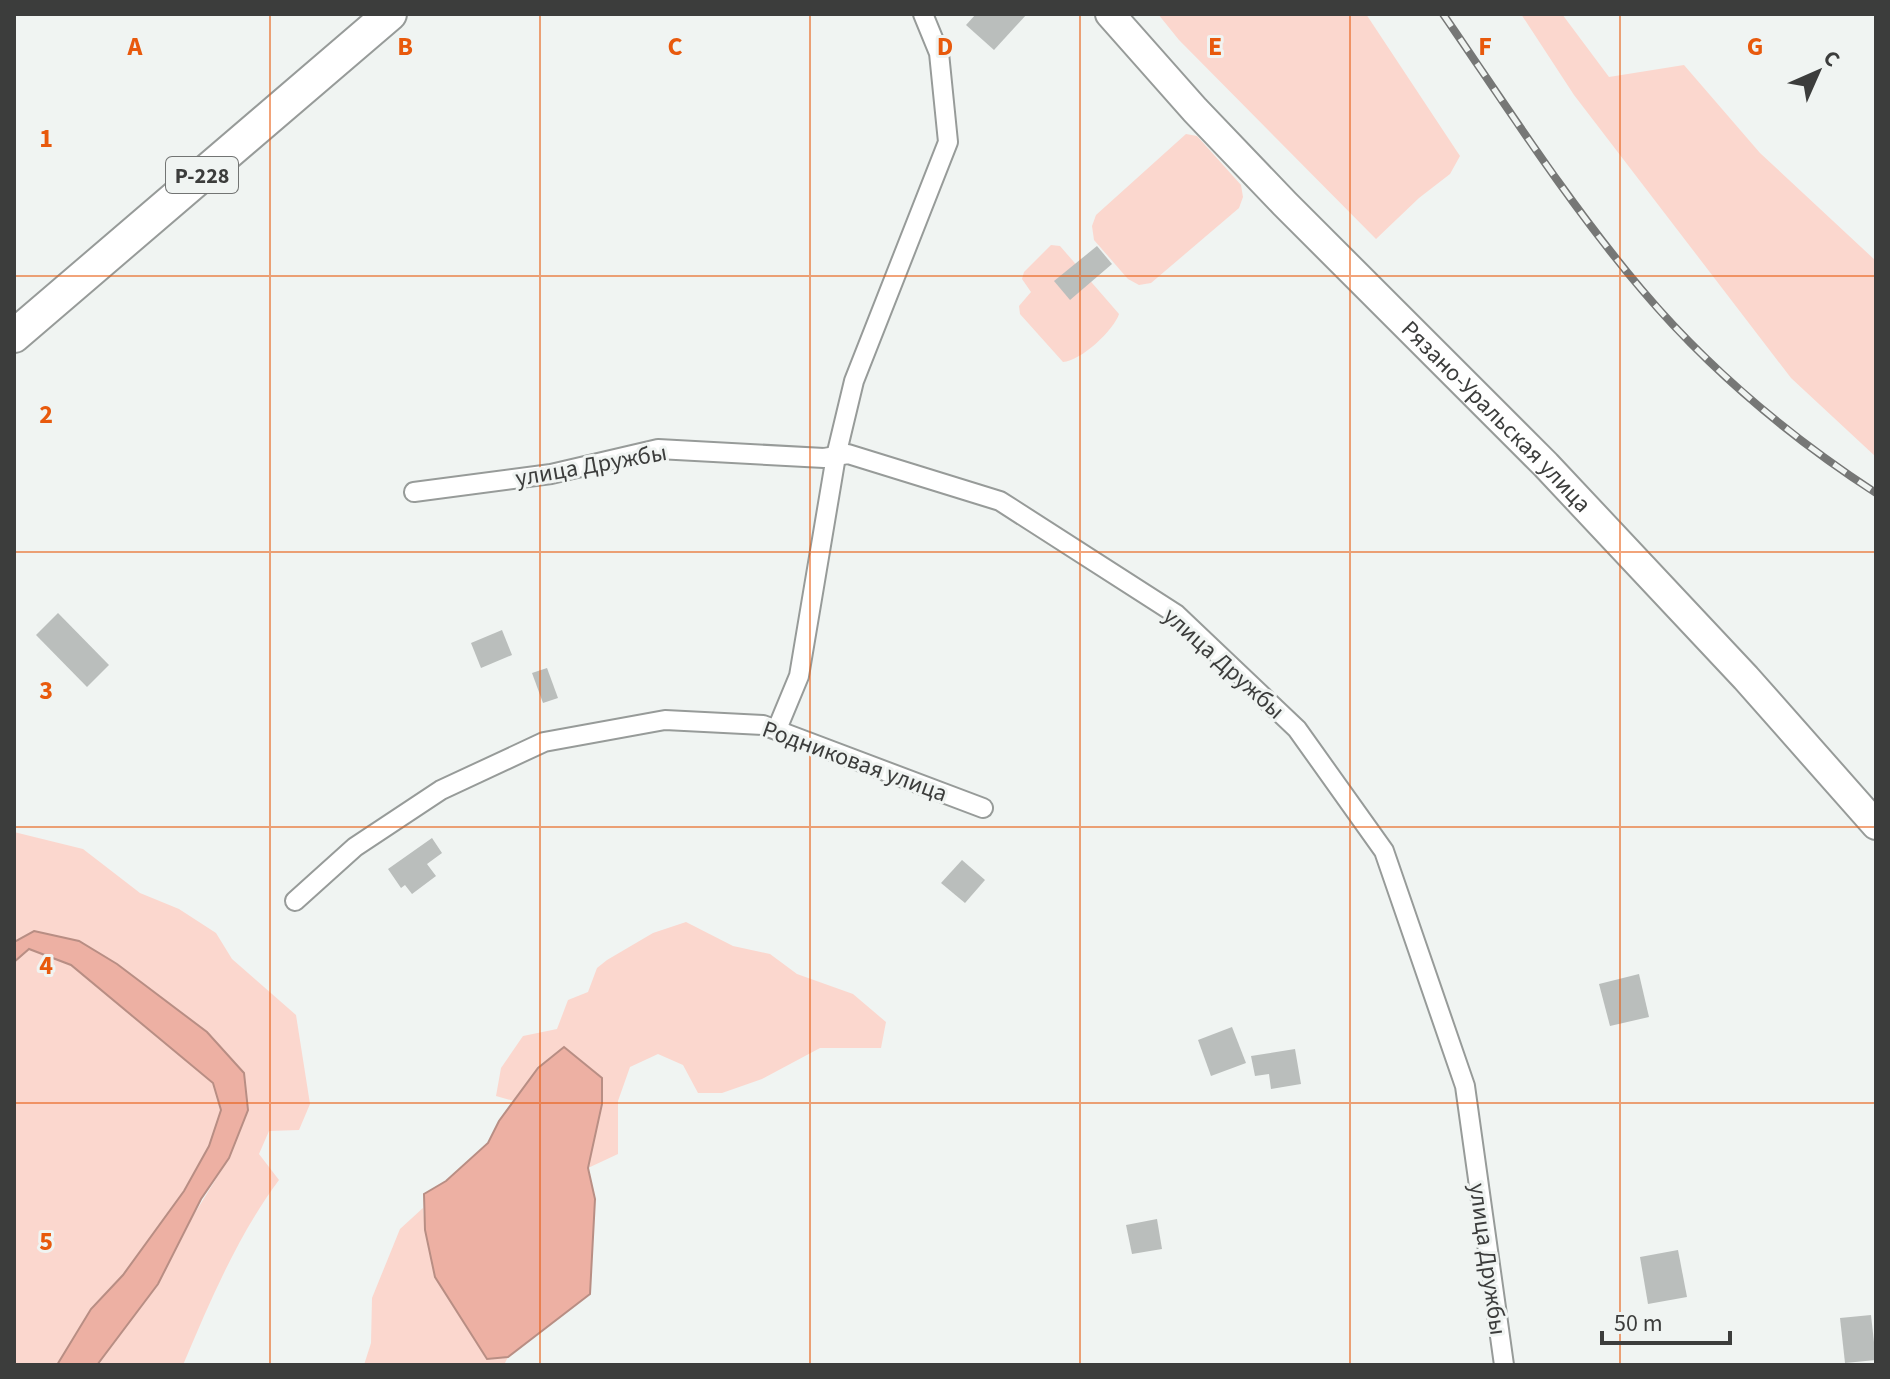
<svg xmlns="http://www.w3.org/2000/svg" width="1890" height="1379" viewBox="0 0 1890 1379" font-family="'Source Sans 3',sans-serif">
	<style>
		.green { fill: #fbd7ce }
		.water { fill: #edb0a3; stroke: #b88e84; stroke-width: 2 }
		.building { fill: #babebc }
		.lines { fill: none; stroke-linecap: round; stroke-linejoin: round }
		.street-casing { stroke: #979b99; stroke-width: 22 }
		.primary-casing { stroke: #979b99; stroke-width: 32 }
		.highway-casing { stroke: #979b99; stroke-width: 36 }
		.street { stroke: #fff; stroke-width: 18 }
		.primary { stroke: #fff; stroke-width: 28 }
		.highway { stroke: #fff; stroke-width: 32 }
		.rail-casing { stroke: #767776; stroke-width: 8 }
		.rail { stroke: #f0f4f2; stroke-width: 5; stroke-dasharray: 15; stroke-linecap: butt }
		.grid { fill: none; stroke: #e8590c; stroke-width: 2; stroke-opacity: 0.55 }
		.labels { text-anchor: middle; stroke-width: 6; stroke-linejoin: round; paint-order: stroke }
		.shield { fill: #f0f4f2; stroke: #727473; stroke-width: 2 }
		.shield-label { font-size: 22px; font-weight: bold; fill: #3c3d3c }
		.street-label { font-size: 24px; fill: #3c3d3c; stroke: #f0f4f2 }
		.grid-label { font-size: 26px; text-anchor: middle; font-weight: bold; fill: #e8590c; stroke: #f0f4f2; stroke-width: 6; stroke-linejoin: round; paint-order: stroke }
	</style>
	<rect width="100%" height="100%" fill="#f0f4f2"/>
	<g class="green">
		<polygon points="1158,14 1366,14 1460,156 1450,174 1419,198 1376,239 1179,40"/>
		<polygon points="1521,14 1562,14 1609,77 1684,65 1760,153 1876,261 1876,457 1791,378 1574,95"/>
		<polygon points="1186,134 1197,136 1241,185 1243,197 1239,208 1151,283 1139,285 1128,279 1094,240 1092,226 1096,215"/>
		<path d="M1051 245 1060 246 1119 314C1114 330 1081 361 1063 362L1020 314 1019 306 1031 292 1022 279 1024 272Z"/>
		<path d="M14 832 83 849 140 893 179 909 216 933 232 959 296 1015 310 1104 299 1130 269 1131 259 1154 279 1180C238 1235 210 1301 183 1365H97L123 1329 229 1158 244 1073 207 1032 117 964 79 941 35 931 14 942Z"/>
		<polygon points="686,922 733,946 770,954 797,974 853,994 886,1022 881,1048 820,1048 762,1079 722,1093 698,1093 683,1065 658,1054 630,1067 618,1101 618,1154 588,1168 602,1104 602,1078 564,1047 538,1068 514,1101 496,1096 501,1068 523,1036 557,1029 568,1000 588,992 597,968 607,960 653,933"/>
		<polygon points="29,949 71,965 213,1083 222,1110 209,1146 184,1191 123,1275 91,1309 57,1365 14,1365 14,962"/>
		<polygon points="423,1208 425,1230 487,1359 508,1357 504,1365 364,1365 371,1343 372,1298 400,1229"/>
	</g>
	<g class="water">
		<polygon points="34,931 79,941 117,964 207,1032 244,1073 248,1110 229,1158 201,1199 158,1284 97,1365 57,1365 91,1309 123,1275 184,1191 209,1146 221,1110 213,1083 71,965 29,949 14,962 14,942"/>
		<polygon points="564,1047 602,1078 602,1104 588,1168 595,1199 590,1294 508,1357 487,1359 435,1277 425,1230 424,1194 446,1181 488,1143 499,1121 538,1068"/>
	</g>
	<g class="building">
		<polygon points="976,14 1027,14 994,50 966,25"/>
		<polygon points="1097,246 1112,264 1070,300 1054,281"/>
		<polygon points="58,613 109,665 87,687 36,635"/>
		<polygon points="502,630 512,655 481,668 471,643"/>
		<polygon points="547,668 558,698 543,703 532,673"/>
		<polygon points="432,838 442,853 427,864 436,876 412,894 405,885 401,888 388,869"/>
		<polygon points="962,860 985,880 965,903 941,883"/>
		<polygon points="1639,974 1649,1017 1610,1026 1599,984"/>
		<polygon points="1232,1027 1246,1063 1211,1076 1198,1040"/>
		<polygon points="1295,1049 1301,1084 1271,1089 1269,1074 1255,1076 1251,1056"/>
		<polygon points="1157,1219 1162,1249 1132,1254 1126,1225"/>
		<polygon points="1678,1250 1687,1297 1648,1304 1640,1257"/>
		<polygon points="1871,1315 1876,1360 1845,1363 1840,1318"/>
	</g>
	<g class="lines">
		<g class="street-casing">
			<g id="street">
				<polyline points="414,492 551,474 658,449 824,458 848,454 1000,501 1176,614 1297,729 1384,851 1465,1086 1504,1365"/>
				<polyline points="777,729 799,676 836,456 854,381 948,142 939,53 923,14"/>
				<polyline points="295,901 355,847 441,790 544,742 665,720 763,725 983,808"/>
			</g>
		</g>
		<g class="primary-casing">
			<g id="primary">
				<path id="s1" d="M1110 14 1195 110 1285 204 1546 465 1746 678 1876 825"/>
			</g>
		</g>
		<g class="highway-casing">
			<polyline id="highway" points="14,336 390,14"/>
		</g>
		<use href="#street" class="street"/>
		<use href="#primary" class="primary"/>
		<use href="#highway" class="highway"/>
		<g class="rail-casing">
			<path id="rail" d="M1443 14C1507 107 1569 204 1642 290 1708 368 1790 437 1876 493"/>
		</g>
		<use href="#rail" class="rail"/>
	</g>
	<path class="grid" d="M270 14V1365M540 14V1365M810 14V1365M1080 14V1365M1350 14V1365M1620 14V1365M14 276H1876M14 552H1876M14 827H1876M14 1103H1876"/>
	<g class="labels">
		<rect class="shield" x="166" y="157" width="72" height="36" rx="6"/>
		<g class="shield-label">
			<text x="202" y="183">Р-228</text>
		</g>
		<g class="street-label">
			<text dy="8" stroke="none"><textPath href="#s1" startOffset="558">Рязано-Уральская улица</textPath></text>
			<text transform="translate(591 465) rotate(-10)" y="8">улица Дружбы</text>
			<text transform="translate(1224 663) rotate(42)" y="8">улица Дружбы</text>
			<text transform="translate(855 761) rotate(20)" y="8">Родниковая улица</text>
			<text transform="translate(1488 1259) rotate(82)" y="8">улица Дружбы</text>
		</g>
	</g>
	<g class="grid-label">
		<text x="135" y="55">A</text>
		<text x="405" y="55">B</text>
		<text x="675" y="55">C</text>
		<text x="945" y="55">D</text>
		<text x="1215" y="55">E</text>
		<text x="1485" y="55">F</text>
		<text x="1755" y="55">G</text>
		<text x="46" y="147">1</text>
		<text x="46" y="423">2</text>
		<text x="46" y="699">3</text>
		<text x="46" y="974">4</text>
		<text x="46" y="1250">5</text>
	</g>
	<rect width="1890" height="1379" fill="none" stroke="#3c3d3c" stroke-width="32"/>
	<g transform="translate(1818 72) rotate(45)" stroke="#f0f4f2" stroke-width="6" paint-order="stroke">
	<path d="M0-6L14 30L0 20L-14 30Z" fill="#3c3d3c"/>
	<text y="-12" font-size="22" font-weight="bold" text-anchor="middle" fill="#3c3d3c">С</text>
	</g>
	<path d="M1602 1331v12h128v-12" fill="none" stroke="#3c3d3c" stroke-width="4"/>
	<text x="1614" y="1331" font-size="24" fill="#3c3d3c" stroke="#f0f4f2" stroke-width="6" paint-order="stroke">50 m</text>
</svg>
